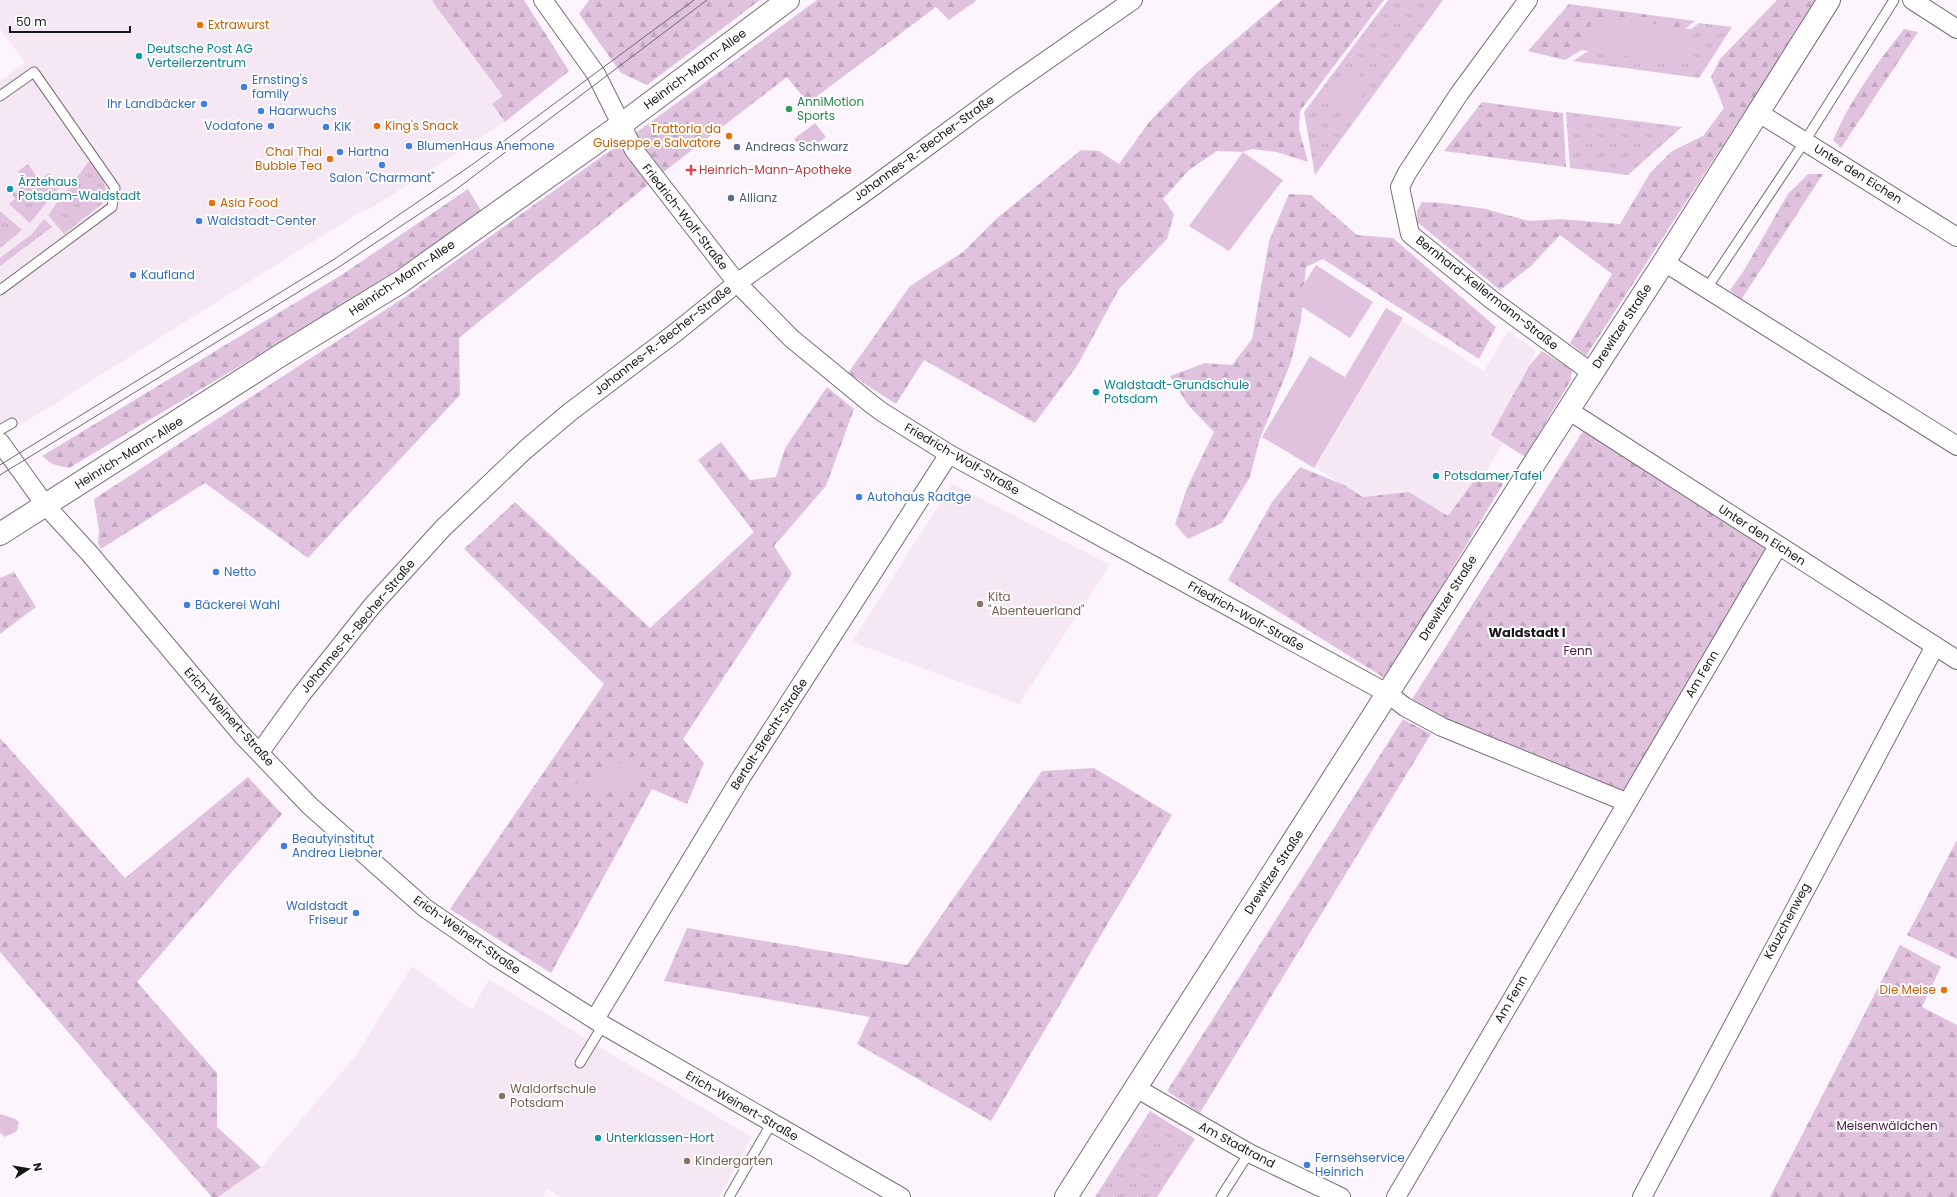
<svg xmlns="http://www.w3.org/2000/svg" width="1957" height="1197" viewBox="0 0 1957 1197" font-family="Poppins,sans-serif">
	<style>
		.built { fill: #f6e7f4 }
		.grass { fill: url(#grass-tufts) }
		.forest { fill: url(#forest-firs) }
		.park { fill: #e0c2de }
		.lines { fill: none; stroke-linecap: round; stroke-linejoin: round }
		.service-casing { stroke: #777076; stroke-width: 11 }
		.minor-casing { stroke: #777076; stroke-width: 20 }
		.tertiary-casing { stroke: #777076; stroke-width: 24 }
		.secondary-casing { stroke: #777076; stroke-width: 24 }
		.service { stroke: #fff; stroke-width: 9 }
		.minor { stroke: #fff; stroke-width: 18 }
		.tertiary { stroke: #fff; stroke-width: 22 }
		.secondary { stroke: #fff; stroke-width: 22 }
		.tram { stroke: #6f6b6f; stroke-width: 1 }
		.food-dot { fill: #e8710a; stroke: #fff; stroke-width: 1.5 }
		.culture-dot { fill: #0f9aa8; stroke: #fff; stroke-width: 1.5 }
		.shop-dot { fill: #3f7fe0; stroke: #fff; stroke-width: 1.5 }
		.leisure-dot { fill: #2e9e5b; stroke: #fff; stroke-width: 1.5 }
		.service-dot { fill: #5c6f8a; stroke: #fff; stroke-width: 1.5 }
		.health-dot { fill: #e0444e; stroke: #fff; stroke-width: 1.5 }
		.education-dot { fill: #8d6e63; stroke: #fff; stroke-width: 1.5 }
		.labels { text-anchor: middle; stroke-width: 4; stroke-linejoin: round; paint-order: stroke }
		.food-label { font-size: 12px; fill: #c56008; stroke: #fff; text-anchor: start }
		.culture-label { font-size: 12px; fill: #0d838f; stroke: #fff; text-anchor: start }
		.street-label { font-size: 12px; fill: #191619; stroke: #fff }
		.shop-label { font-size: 12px; fill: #366cbe; stroke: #fff; text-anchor: start }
		.leisure-label { font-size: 12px; fill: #27864d; stroke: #fff; text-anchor: start }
		.service-label { font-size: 12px; fill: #4e5e75; stroke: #fff; text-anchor: start }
		.health-label { font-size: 12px; fill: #be3a42; stroke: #fff; text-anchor: start }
		.education-label { font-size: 12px; fill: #785e54; stroke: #fff; text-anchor: start }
		.park-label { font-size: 12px; fill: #481547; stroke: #fff }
		.neighbourhood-label { font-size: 13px; font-weight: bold; fill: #191619; stroke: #fff }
	</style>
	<defs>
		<pattern id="grass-tufts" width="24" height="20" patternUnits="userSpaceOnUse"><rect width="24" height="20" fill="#e0c2de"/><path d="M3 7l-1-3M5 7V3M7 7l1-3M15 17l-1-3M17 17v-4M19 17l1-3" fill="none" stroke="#c0a6be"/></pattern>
		<pattern id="forest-firs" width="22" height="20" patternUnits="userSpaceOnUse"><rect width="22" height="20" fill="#e0c2de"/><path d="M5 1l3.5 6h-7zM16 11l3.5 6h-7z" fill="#c0a6be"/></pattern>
	</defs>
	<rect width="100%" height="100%" fill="#fdf5fd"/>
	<g class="built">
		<polygon points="0,0 434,0 433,1 503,96 492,105 505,122 373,207 359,213 0,438 0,81 25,63 0,29"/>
		<polygon points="1402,321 1484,371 1508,331 1536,351 1491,435 1503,443 1455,524 1391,519 1315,467"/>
		<polygon points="952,484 1110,565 1019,704 852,642"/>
		<polygon points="412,966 472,1010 489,979 608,1052 752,1137 719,1197 560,1197 548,1189 543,1197 218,1197 261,1167 357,1054"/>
	</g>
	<g class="grass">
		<polygon points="1388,0 1443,0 1315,175 1304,112"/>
		<polygon points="1699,23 1732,27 1699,78 1573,61 1593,48 1662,51"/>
		<polygon points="1566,112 1682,127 1628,175 1570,168"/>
		<polygon points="90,160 102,177 106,190 102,204 64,234 48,215"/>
		<polygon points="28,164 39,180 49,173 59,187 30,223 9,204 15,199 12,194 26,183 18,171"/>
		<polygon points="0,211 22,230 0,248"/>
		<polygon points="44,219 52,227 0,266 0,258 32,234"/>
		<polygon points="1150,1111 1195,1139 1157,1197 1095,1197"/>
	</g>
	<g class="forest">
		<polygon points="434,0 524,0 569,71 505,122 492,104 503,96 432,1"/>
		<polygon points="589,0 760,0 647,85 621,73 579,14"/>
		<polygon points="817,0 977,0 949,20 936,7 808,103 787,77 661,174 633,135"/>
		<polygon points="1282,0 1384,0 1300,111 1299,129 1308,162 1277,152 1252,149 1243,152 1217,151 1189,170 1163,199 1174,214 1167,239 1119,289 1077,366 1035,423 924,360 896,404 848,373 910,286 963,252 996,219 1081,150 1099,151 1119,164 1150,121 1196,73"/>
		<polygon points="1777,0 1817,0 1586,356 1570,343 1612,274 1560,235 1530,267 1500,290 1417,222 1417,211 1422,202 1443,203 1486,209 1529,221 1560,219 1620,224 1650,173 1672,151 1703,136 1724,108 1711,77 1720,59"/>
		<polygon points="1569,4 1695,21 1663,46 1593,43 1565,60 1528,51"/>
		<path d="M1904 29 1918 32 1841 148 1833 140C1850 100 1877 63 1904 29Z"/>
		<polygon points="1482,102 1563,113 1566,167 1444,151"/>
		<polygon points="618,145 649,184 459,338 460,395 308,558 205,483 101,549 98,543 99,530 94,499 408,295"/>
		<polygon points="1808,174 1823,174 1741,300 1730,290 1743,272 1788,194"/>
		<polygon points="468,189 482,212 357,296 69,468 52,464 42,456 343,274"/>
		<polygon points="1289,194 1311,195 1357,235 1393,238 1496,327 1479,359 1323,259 1306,267 1301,320 1291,362 1259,441 1250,477 1222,523 1188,539 1175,524 1187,488 1214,432 1188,405 1170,376 1205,363 1232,365 1252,339 1269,241"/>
		<polygon points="1542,351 1572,370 1571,380 1525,457 1491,435 1529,366"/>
		<polygon points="827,387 854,409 826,486 774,546 792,574 683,739 704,763 687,804 652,789 551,973 450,909 604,684 464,549 515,502 650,628 754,532 698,460 721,442 750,480 776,477 785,448"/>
		<polygon points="1585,428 1771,547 1625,795 1409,704"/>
		<polygon points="1300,467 1344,485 1363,497 1409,492 1448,516 1481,471 1503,484 1386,679 1228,580 1272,502"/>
		<polygon points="14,572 36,607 0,634 0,578"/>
		<polygon points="1403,719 1431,734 1200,1113 1167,1091"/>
		<polygon points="0,738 125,878 248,777 282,814 137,982 217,1073 217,1127 261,1167 218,1197 212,1197 126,1100 0,952"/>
		<polygon points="1094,768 1172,815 991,1121 857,1044 870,1017 664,981 687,928 907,965 1042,771"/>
		<polygon points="1957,840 1957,959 1907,935"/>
		<polygon points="1900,945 1941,967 1922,1007 1957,1025 1957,1197 1770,1197"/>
	</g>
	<g class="park">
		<polygon points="1597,17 1698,30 1677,62 1573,49"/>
		<polygon points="1350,68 1370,85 1347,117 1326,99"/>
		<polygon points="815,123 826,137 805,153 794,139"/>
		<polygon points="1243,152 1283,180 1229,251 1189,226"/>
		<polygon points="1316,265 1373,302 1350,338 1293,301"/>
		<polygon points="1386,308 1403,318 1314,468 1262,437 1310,356 1345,377"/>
		<polygon points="640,754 639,791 569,787"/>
		<polygon points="0,1114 15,1119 19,1122 17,1131 5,1137 0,1133"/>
	</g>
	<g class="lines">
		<g class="service-casing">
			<g id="service">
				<polyline points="0,96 34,72 115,188 112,207 0,290"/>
				<polyline points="1707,288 1805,141 1894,0"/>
				<polyline points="0,430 12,423"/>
				<polyline points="580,1063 603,1025"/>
				<polyline points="729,1197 771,1124"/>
				<polyline points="1221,1197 1249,1153"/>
			</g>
		</g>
		<g class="minor-casing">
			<g id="minor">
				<polyline points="543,0 596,74 634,150 737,283 791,338 870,403 882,412 949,454 1387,693 1405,707 1442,727 1626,802"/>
				<polyline points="1528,0 1459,94 1407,173 1400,187 1410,234 1492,300 1592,373"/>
				<polyline points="1912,0 1957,29"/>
				<polyline points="1759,113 1957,237"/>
				<polyline points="1664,262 1957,446"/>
				<polyline points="1568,410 1957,660"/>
				<polyline points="0,442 46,506 90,554 242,735 310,806 425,908 496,957 603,1025 901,1197"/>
				<polyline points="260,752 301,695 372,606 443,528 525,450 570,412 675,333 737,283 871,188 1007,88 1133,0"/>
				<polyline points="595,1019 742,776 949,454"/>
				<polyline points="1136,1088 1249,1153 1341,1197"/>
				<polyline points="1396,1197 1778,546"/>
				<polyline points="1642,1197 1935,646"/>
			</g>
		</g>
		<g class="tertiary-casing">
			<polyline id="tertiary" points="1066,1197 1592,373 1664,262 1829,0"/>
		</g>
		<g class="secondary-casing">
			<polyline id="secondary" points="0,534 281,355 399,283 622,124 788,0"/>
		</g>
		<use href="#service" class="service"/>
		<use href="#minor" class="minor"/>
		<use href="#tertiary" class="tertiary"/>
		<use href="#secondary" class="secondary"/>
		<g class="tram">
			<polyline points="0,465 333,260 473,164 694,0"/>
			<polyline points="0,475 339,267 454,191 707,0"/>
		</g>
	</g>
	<g class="food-dot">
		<circle cx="200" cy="25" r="4"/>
		<circle cx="377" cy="126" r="4"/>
		<circle cx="729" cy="136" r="4"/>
		<circle cx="330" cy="159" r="4"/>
		<circle cx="212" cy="203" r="4"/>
		<circle cx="1944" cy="990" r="4"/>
	</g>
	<g class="culture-dot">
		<circle cx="139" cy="56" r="4"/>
		<circle cx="10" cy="189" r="4"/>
		<circle cx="1096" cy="392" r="4"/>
		<circle cx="1436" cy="476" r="4"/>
		<circle cx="598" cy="1138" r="4"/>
	</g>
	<g class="shop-dot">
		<circle cx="244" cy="87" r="4"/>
		<circle cx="204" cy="104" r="4"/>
		<circle cx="261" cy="111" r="4"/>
		<circle cx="271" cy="126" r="4"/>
		<circle cx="326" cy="127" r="4"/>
		<circle cx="409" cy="146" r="4"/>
		<circle cx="340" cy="152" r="4"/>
		<circle cx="382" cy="165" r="4"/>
		<circle cx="199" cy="221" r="4"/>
		<circle cx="133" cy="275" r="4"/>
		<circle cx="859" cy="497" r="4"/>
		<circle cx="216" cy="572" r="4"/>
		<circle cx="187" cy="605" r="4"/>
		<circle cx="284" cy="846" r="4"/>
		<circle cx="356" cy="913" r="4"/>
		<circle cx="1307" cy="1165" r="4"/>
	</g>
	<circle class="leisure-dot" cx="789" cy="109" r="4"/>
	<g class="service-dot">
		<circle cx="737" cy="147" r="4"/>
		<circle cx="731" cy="198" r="4"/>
	</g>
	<path class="health-dot" d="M689 164h4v4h4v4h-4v4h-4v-4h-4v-4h4z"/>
	<g class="education-dot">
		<circle cx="980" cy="604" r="4"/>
		<circle cx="502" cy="1096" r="4"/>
		<circle cx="687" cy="1161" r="4"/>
	</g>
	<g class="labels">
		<g class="food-label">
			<text x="208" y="29">Extrawurst</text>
			<text x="385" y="130">King's Snack</text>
			<text x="721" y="133" text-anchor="end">Trattoria da<tspan x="721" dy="14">Guiseppe e Salvatore</tspan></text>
			<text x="322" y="156" text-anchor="end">Chai Thai<tspan x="322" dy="14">Bubble Tea</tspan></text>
			<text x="220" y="207">Asia Food</text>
			<text x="1936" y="994" text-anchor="end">Die Meise</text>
		</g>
		<g class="culture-label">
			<text x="147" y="53">Deutsche Post AG<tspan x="147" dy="14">Verteilerzentrum</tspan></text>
			<text x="18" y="186">Ärztehaus<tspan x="18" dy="14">Potsdam-Waldstadt</tspan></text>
			<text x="1104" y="389">Waldstadt-Grundschule<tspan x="1104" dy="14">Potsdam</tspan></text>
			<text x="1444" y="480">Potsdamer Tafel</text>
			<text x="606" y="1142">Unterklassen-Hort</text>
		</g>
		<g class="street-label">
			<text transform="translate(695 69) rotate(-37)" y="4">Heinrich-Mann-Allee</text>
			<text transform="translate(924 148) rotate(-36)" y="4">Johannes-R.-Becher-Straße</text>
			<text transform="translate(1858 174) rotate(32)" y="4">Unter den Eichen</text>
			<text transform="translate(685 217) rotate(52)" y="4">Friedrich-Wolf-Straße</text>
			<text transform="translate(402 278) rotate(-34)" y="4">Heinrich-Mann-Allee</text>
			<text transform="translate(1487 293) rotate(38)" y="4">Bernhard-Kellermann-Straße</text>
			<text transform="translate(1622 326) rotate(-57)" y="4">Drewitzer Straße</text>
			<text transform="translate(663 340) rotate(-38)" y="4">Johannes-R.-Becher-Straße</text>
			<text transform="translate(129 453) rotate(-32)" y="4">Heinrich-Mann-Allee</text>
			<text transform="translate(962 459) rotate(30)" y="4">Friedrich-Wolf-Straße</text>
			<text transform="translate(1762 535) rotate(33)" y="4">Unter den Eichen</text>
			<text transform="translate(1448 598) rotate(-58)" y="4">Drewitzer Straße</text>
			<text transform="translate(1246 616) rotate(29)" y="4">Friedrich-Wolf-Straße</text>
			<text transform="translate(358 626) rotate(-50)" y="4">Johannes-R.-Becher-Straße</text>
			<text transform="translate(1702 674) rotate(-59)" y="4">Am Fenn</text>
			<text transform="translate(229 717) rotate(48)" y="4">Erich-Weinert-Straße</text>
			<text transform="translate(769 734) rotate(-57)" y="4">Bertolt-Brecht-Straße</text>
			<text transform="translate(1274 872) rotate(-57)" y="4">Drewitzer Straße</text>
			<text transform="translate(1787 921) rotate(-62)" y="4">Käuzchenweg</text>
			<text transform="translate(467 935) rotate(35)" y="4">Erich-Weinert-Straße</text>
			<text transform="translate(1511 999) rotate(-60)" y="4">Am Fenn</text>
			<text transform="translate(742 1106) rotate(30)" y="4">Erich-Weinert-Straße</text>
			<text transform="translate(1237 1145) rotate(28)" y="4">Am Stadtrand</text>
		</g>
		<g class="shop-label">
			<text x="252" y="84">Ernsting's<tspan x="252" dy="14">family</tspan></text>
			<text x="196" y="108" text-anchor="end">Ihr Landbäcker</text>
			<text x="269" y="115">Haarwuchs</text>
			<text x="263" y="130" text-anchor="end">Vodafone</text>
			<text x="334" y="131">KiK</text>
			<text x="417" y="150">BlumenHaus Anemone</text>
			<text x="348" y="156">Hartna</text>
			<text x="382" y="182" text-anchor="middle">Salon "Charmant"</text>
			<text x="207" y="225">Waldstadt-Center</text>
			<text x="141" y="279">Kaufland</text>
			<text x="867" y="501">Autohaus Radtge</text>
			<text x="224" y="576">Netto</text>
			<text x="195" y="609">Bäckerei Wahl</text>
			<text x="292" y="843">Beautyinstitut<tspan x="292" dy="14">Andrea Liebner</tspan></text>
			<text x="348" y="910" text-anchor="end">Waldstadt<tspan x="348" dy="14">Friseur</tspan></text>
			<text x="1315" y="1162">Fernsehservice<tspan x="1315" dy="14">Heinrich</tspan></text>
		</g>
		<g class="leisure-label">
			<text x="797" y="106">AnniMotion<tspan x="797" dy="14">Sports</tspan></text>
		</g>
		<g class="service-label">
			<text x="745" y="151">Andreas Schwarz</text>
			<text x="739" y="202">Allianz</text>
		</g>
		<g class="health-label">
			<text x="699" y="174">Heinrich-Mann-Apotheke</text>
		</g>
		<g class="education-label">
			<text x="988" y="601">Kita<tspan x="988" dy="14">"Abenteuerland"</tspan></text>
			<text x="510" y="1093">Waldorfschule<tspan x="510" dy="14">Potsdam</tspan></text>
			<text x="695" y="1165">Kindergarten</text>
		</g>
		<g class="park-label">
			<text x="1578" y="655">Fenn</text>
			<text x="1887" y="1130">Meisenwäldchen</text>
		</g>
		<g class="neighbourhood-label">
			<text x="1527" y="637">Waldstadt I</text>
		</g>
	</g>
	<g transform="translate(28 1169) rotate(78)" stroke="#ffffff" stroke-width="3" paint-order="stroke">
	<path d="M0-3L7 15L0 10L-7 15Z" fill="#191619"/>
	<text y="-6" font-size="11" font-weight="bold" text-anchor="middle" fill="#191619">N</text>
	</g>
	<path d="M10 26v6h120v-6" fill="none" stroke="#191619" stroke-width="2"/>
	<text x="16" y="26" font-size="12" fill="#191619" stroke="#ffffff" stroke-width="3" paint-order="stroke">50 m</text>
</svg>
